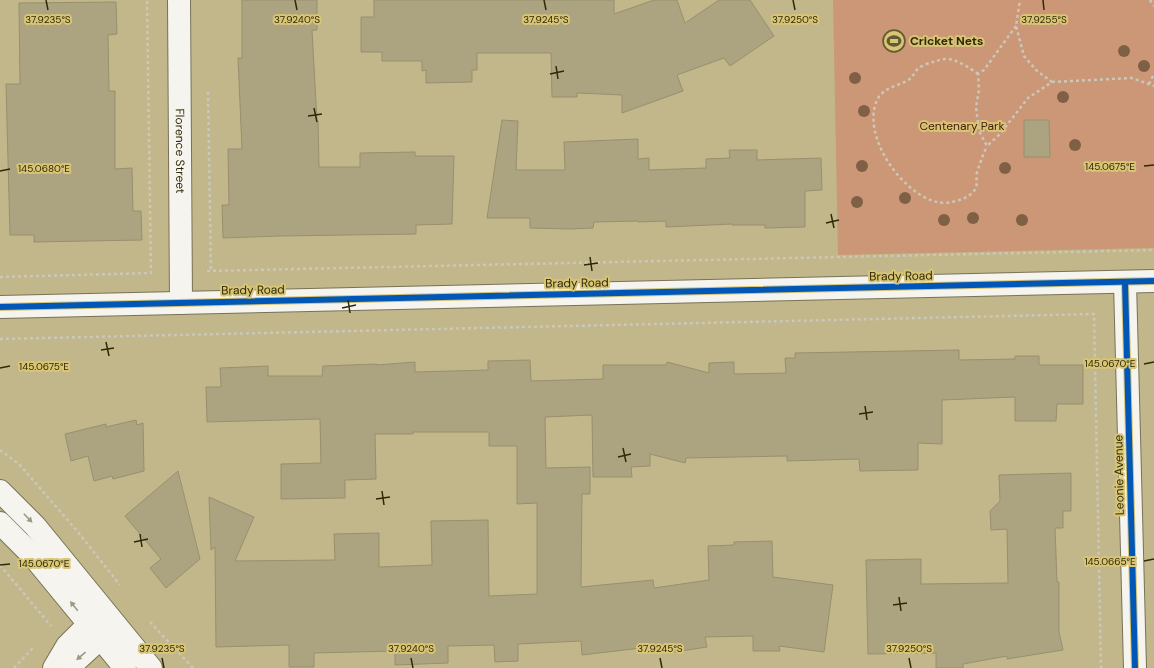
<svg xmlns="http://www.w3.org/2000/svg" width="1154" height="668" viewBox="0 0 1154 668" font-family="'DM Sans',sans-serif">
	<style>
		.green { fill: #cb9776 }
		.building { fill: #aca481; stroke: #98906c }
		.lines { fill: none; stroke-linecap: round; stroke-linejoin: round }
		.minor-casing { stroke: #787256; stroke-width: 24 }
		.tertiary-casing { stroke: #787256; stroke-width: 24 }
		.path { stroke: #cbc7b9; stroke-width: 2.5; stroke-dasharray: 3 3; stroke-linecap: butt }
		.minor { stroke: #f6f4ee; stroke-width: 22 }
		.tertiary { stroke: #f6f4ee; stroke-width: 22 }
		.cycleway-casing { stroke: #d8c575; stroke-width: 8 }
		.cycleway { stroke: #0057b8; stroke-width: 6 }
		.tree { fill: #7f6045 }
		.oneway { fill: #9d9986 }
		.ticks { fill: none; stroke: #302906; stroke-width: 1.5 }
		.labels { text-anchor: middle; stroke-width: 4; stroke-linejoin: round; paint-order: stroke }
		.poi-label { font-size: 12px; font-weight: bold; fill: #302906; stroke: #d8c575; text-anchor: start }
		.park-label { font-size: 12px; fill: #48190b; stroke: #d8c575 }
		.street-label { font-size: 12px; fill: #302906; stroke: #d8c575 }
		.ticks-label { font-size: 10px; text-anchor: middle; fill: #302906; stroke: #d8c575; stroke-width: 4; stroke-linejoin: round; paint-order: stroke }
	</style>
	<rect width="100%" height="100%" fill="#c2b78b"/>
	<polygon class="green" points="833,0 1154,0 1154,248 838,255"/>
	<g class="building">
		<polygon points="242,0 317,0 317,30 312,30 317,121 318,121 319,167 360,167 360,153 415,152 415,156 454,156 452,224 416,225 416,234 280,236 223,238 222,205 229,205 228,149 242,149 238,58 242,58"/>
		<polygon points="374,0 614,0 614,14 654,0 677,0 685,23 719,0 750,0 774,36 730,66 724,58 677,75 683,91 622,113 622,95 577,93 577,97 552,97 551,53 477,53 477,70 472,70 472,82 426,83 426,70 422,71 422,61 382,61 382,52 361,52 361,17 374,17"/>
		<polygon points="116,2 117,34 108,35 109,91 115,91 115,169 132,168 133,211 141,211 142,240 34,242 34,235 10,235 6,84 20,84 19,3"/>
		<polygon points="502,120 518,121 516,170 565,170 564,142 638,139 638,159 649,158 649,170 706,168 706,159 730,158 729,150 757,150 757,160 821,158 822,190 805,191 805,227 765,228 765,225 732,225 732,224 666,227 666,221 638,222 638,221 594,222 593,228 569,229 530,228 530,218 487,218"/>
		<polygon points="1024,120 1049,120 1050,157 1024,157"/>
		<polygon points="959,350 959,360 1015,359 1015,356 1039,356 1039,365 1083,365 1083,404 1057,404 1056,421 1015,421 1015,397 942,400 942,444 918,443 918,470 860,471 859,459 787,461 787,456 686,458 685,463 650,454 650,466 631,467 632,477 593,477 592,415 545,417 546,468 590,467 590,494 582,494 581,587 653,580 654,588 709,580 708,546 734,545 734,542 772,541 773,577 833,585 824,652 779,646 780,651 753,651 753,636 705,637 707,647 668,653 667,645 582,655 581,641 518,644 518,661 495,662 494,645 448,646 448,663 395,665 395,651 314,653 314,667 289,667 289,645 216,647 215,547 211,550 209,497 254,517 235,561 335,560 334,534 379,533 379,567 432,565 431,521 488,520 489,596 537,594 537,503 517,504 517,446 489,446 489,432 413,432 413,434 375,434 376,479 345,480 345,498 281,499 281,464 321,463 320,419 207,422 206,387 221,387 220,368 268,366 268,376 322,376 323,366 377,364 377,365 415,362 415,372 488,370 488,361 530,360 531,381 603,379 603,365 666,365 667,362 709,373 709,363 734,362 734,374 786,373 785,358 795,358 795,353"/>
		<polygon points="136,420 137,425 143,423 144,471 113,479 112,476 94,481 88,456 71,461 65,434 106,424 106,427"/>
		<polygon points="178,471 200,559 166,588 150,568 161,559 125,516"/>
		<polygon points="1071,473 1071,511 1063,511 1063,528 1055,528 1057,582 1059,582 1059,632 1063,650 1007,659 1007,656 963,664 963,668 936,668 936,653 868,654 866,560 921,559 921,584 1008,583 1007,529 991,530 990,511 1000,501 999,475"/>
	</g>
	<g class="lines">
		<g class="minor-casing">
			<g id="minor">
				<path id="s1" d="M179 0 181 303"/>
				<polyline points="1125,282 1135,668"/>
				<polyline points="0,307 1154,281"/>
				<polyline points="54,668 67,646 82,631 90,625 107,620"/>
				<polyline points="63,668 78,659 101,638 110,622"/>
			</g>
		</g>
		<g class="tertiary-casing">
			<g id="tertiary">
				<polyline points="0,491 35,526 151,668"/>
				<polyline points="0,523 33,556 125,668"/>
			</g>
		</g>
		<g class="path">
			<polyline points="1150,0 1154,6"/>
			<polyline points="1016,26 984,70 978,74 979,90 976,107 979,131 987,146 1000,134 1028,98 1052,82 1036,70 1024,56 1016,26 1020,0"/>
			<path d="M978 74C970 68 955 58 945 59 941 59 937 61 933 62 929 63 923 65 919 68 916 70 914 74 912 77 904 86 884 85 877 100 861 136 902 194 937 202 941 203 947 203 952 202 959 200 965 199 971 194 980 186 975 181 977 172 980 163 983 155 987 146"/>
			<polyline points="1052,82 1132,78 1154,86"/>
			<polyline points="1149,84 1154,74"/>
			<polyline points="208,92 211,271"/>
			<polyline points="207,271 1154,250"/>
			<polyline points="0,277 151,273 147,0"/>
			<polyline points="0,339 1094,314 1101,668"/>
			<polyline points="0,450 19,464 78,532 120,585"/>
			<polyline points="0,565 51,626"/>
			<polyline points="150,622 193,668"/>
			<polyline points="14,668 34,647"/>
		</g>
		<use href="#minor" class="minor"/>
		<use href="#tertiary" class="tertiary"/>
		<g class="cycleway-casing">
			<g id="cycleway">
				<polyline points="1125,282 1135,668"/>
				<polyline points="0,307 1154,281"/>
			</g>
		</g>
		<use href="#cycleway" class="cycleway"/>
	</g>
	<g class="tree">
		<circle cx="1124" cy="51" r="6"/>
		<circle cx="1144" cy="66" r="6"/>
		<circle cx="855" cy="78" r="6"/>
		<circle cx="1063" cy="97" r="6"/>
		<circle cx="864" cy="111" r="6"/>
		<circle cx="1075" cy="145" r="6"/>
		<circle cx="862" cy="166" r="6"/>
		<circle cx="1005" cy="168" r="6"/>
		<circle cx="905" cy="198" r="6"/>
		<circle cx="857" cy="202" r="6"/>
		<circle cx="973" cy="218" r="6"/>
		<circle cx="944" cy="220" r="6"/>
		<circle cx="1022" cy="220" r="6"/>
	</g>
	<defs><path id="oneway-solid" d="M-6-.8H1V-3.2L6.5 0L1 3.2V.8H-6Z"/></defs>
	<g class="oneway">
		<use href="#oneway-solid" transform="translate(28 518) rotate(46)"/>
		<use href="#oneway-solid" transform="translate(74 606) rotate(-129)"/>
		<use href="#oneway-solid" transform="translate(81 656) rotate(139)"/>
	</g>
	<path class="ticks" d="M46 0 48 10M295 0 297 10M544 0 546 10M793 0 795 10M1043 0 1044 10M556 66 558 79M550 74 564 71M314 108 317 122M308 116 322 114M1144 166 1154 165M0 171 10 169M831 214 834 228M826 223 839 220M590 257 592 271M584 265 598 263M348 300 350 313M342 308 356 305M106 342 109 356M101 350 114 348M1144 364 1154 362M0 368 10 366M865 406 867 420M859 414 873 412M623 448 626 462M618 457 631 454M382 491 384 505M376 499 390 497M140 534 142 547M134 542 148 539M1144 561 1154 559M0 565 10 564M899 597 901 611M893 605 907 603M162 658 164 668M411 658 413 668M660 658 662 668M909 658 911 668"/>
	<defs>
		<g id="stadium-ring" transform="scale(1.15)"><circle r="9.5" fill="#d8c575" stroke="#635b35" stroke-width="1.5"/><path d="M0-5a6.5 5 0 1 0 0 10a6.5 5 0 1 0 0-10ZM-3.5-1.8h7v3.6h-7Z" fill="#635b35"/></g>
	</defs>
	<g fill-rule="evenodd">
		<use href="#stadium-ring" x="894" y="41"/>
	</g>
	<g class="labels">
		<g class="poi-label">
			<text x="910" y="45">Cricket Nets</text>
		</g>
		<g class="park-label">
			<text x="962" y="130">Centenary Park</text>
		</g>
		<g class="street-label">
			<text dy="4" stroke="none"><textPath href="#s1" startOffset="151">Florence Street</textPath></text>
			<text transform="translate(901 276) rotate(-1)" y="4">Brady Road</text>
			<text transform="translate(577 283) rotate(-1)" y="4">Brady Road</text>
			<text transform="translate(253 290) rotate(-1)" y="4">Brady Road</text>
			<text transform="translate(1119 475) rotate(-91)" y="4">Leonie Avenue</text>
		</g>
	</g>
	<g class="ticks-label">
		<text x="1044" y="23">37.9255°S</text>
		<text x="48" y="23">37.9235°S</text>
		<text x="297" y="23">37.9240°S</text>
		<text x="546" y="23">37.9245°S</text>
		<text x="795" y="23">37.9250°S</text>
		<text x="1110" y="170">145.0675°E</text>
		<text x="44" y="172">145.0680°E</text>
		<text x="1110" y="367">145.0670°E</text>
		<text x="44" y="370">145.0675°E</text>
		<text x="1110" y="565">145.0665°E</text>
		<text x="44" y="567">145.0670°E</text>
		<text x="162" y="652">37.9235°S</text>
		<text x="411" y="652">37.9240°S</text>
		<text x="660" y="652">37.9245°S</text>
		<text x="909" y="652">37.9250°S</text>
	</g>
</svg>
